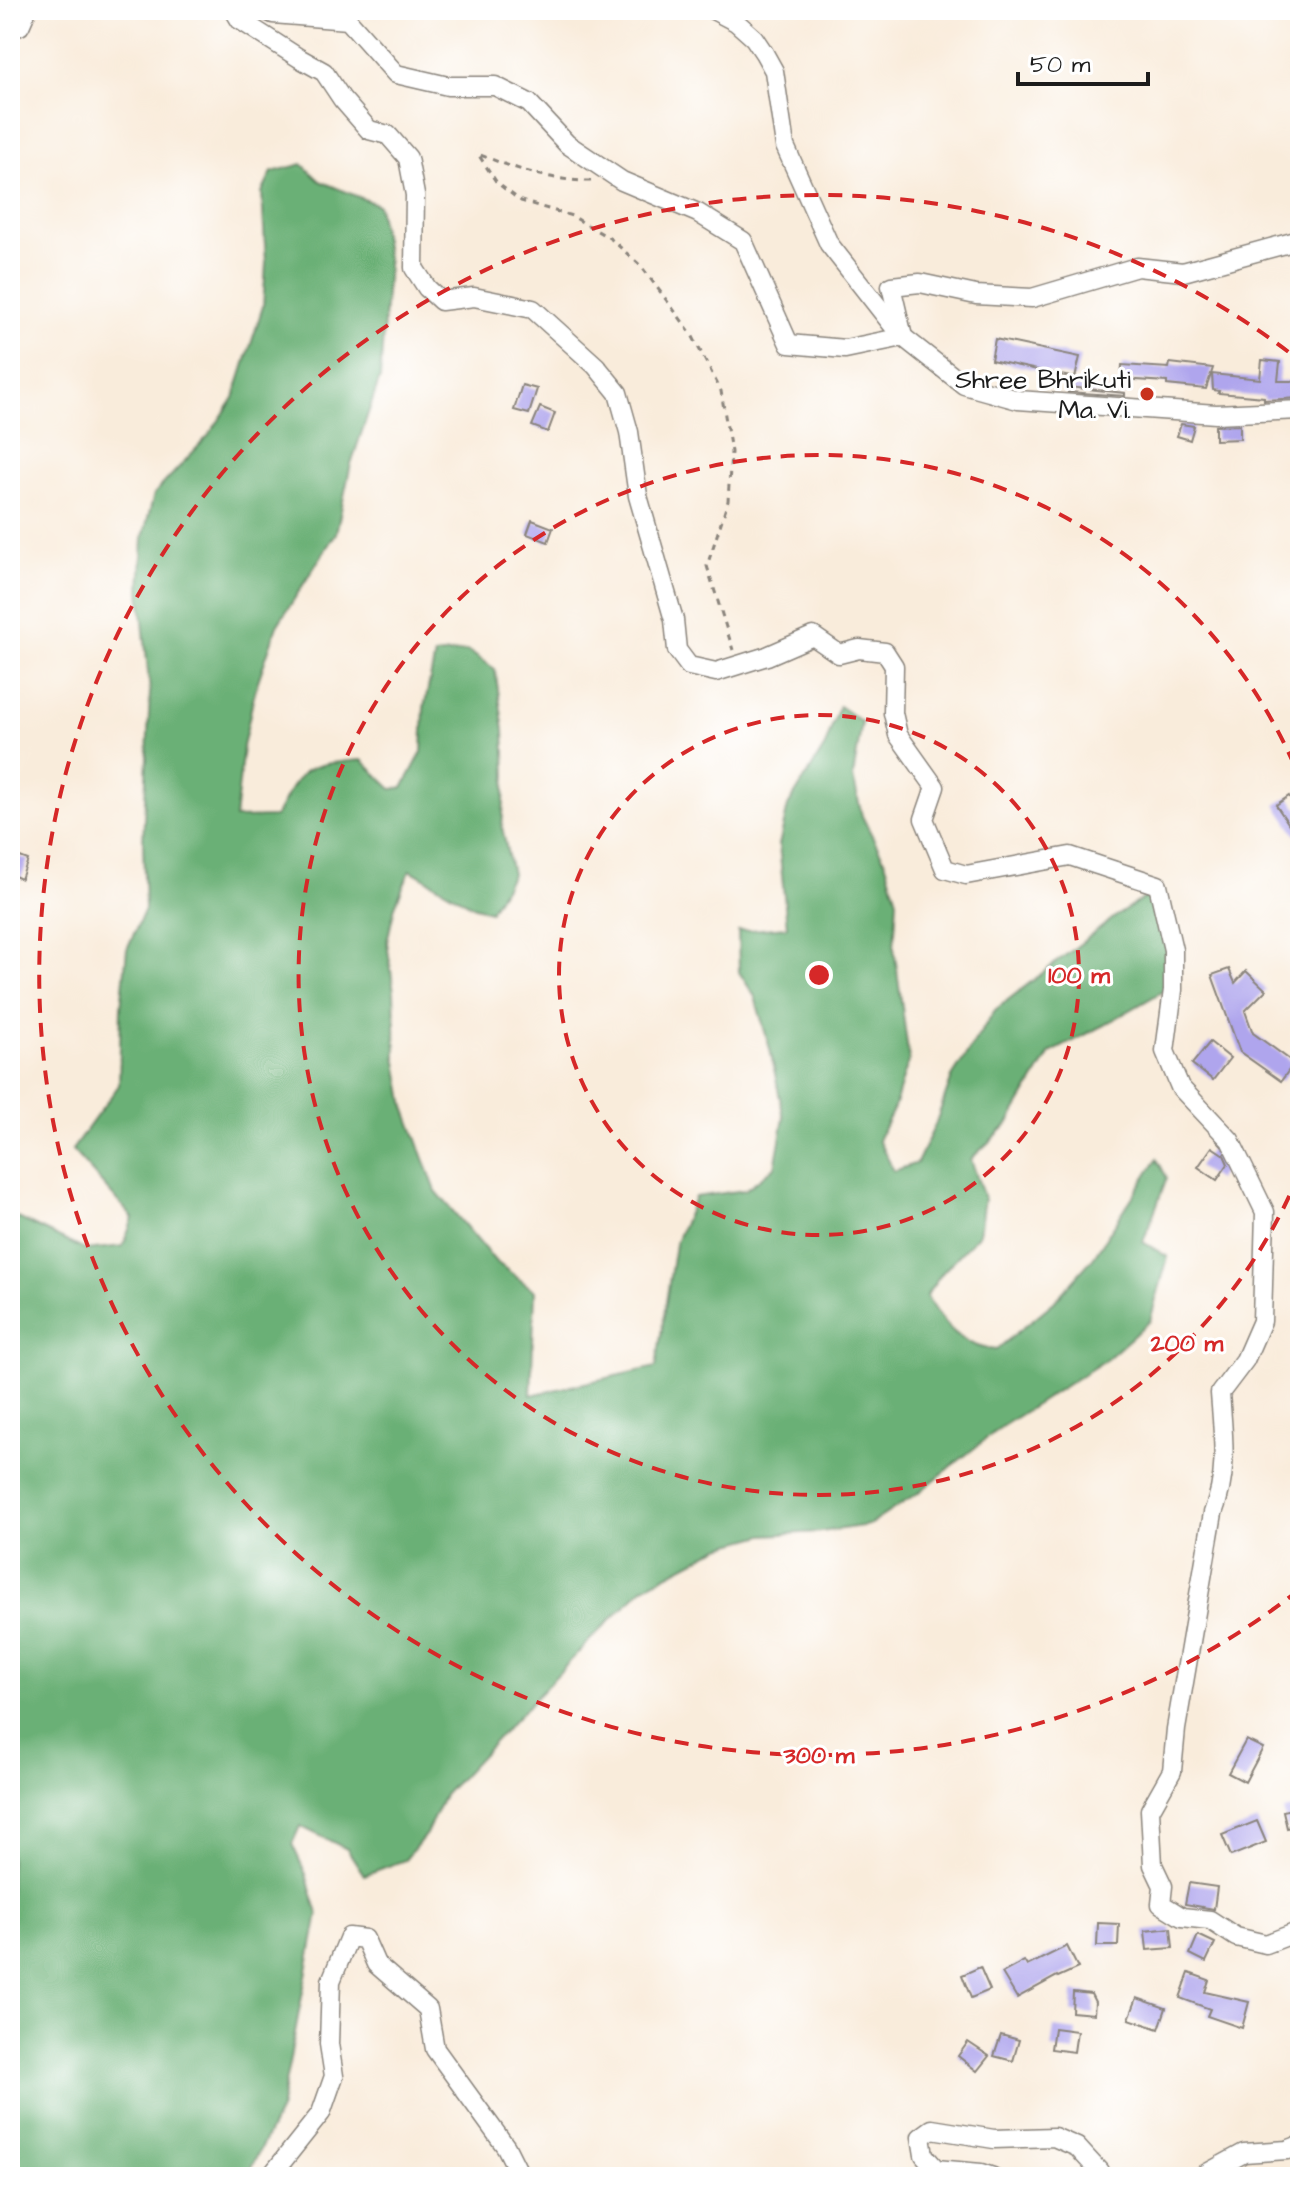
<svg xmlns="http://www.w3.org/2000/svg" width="1310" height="2187" viewBox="0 0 1310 2187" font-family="'Architects Daughter',sans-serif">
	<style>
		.forest { fill: #6ab076; stroke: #436649; stroke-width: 2 }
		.building { fill: #afa5ed }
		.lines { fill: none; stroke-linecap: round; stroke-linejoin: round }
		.minor-casing { stroke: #8a847c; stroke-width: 21 }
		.path { stroke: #8a847c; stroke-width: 3; stroke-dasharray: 6 6; stroke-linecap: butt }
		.minor { stroke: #fff; stroke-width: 18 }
		.ring { fill: none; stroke: #d62828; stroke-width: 4; stroke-dasharray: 14 10 }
		.poi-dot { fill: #c8321e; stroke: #fff; stroke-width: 3 }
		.labels { text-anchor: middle; stroke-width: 6; stroke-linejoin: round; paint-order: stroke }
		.poi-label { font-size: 26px; fill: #1c1c1c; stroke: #fff; text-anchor: end }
		.centre { fill: #d62828; stroke: #fff; stroke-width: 4 }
		.ring-label { font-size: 24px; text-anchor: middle; font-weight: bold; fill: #d62828; stroke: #fff; stroke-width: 6; stroke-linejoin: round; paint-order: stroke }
	</style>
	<rect width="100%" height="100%" fill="#fff"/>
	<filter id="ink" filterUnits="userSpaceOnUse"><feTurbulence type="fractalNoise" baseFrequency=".0125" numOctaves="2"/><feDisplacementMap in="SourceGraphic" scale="16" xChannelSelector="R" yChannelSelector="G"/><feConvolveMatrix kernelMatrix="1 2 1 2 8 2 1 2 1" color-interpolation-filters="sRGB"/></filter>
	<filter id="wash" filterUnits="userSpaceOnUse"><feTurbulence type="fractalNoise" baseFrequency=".006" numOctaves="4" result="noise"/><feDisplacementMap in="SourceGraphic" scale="32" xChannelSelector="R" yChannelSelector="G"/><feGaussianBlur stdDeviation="1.8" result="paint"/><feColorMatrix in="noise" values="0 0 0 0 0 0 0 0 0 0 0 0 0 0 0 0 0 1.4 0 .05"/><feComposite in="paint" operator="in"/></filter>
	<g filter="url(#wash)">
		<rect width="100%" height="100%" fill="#f9ecdb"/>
		<path class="forest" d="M302 164 320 181 378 205 388 264 380 378 351 464 336 533 277 626 255 690 243 747 235 818 275 817C303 765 302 765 362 760L392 789 403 788 422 752 424 708 435 655 468 651 495 669 504 730 506 775 502 827 512 874 490 911 475 907 410 870 395 906 387 942 394 992 396 1056 405 1107 436 1191 495 1261 535 1291 531 1395 656 1367 675 1244 695 1197 745 1190 775 1167 784 1118 770 1049 755 997 739 972 738 931 787 927 779 845 788 806 825 746 839 706 862 722 853 777 862 816 885 861 897 900 894 948 909 1059 894 1108 878 1140 894 1171 917 1163 935 1125 952 1077 995 1010 1116 916 1154 892 1177 929 1165 990 1104 1025 1050 1053 1008 1124 971 1159 984 1198 979 1234 943 1272 926 1296C942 1324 962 1347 996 1350L1054 1302 1093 1258 1157 1159 1167 1178 1143 1242 1168 1257 1150 1321 1107 1359 1001 1427 918 1493 869 1525 821 1532 764 1535 720 1547 644 1587 591 1639 444 1795 426 1834 405 1860 364 1875 347 1849 300 1826 292 1844 306 1874 318 1914 280 2110 246 2177H10V1214L85 1250 123 1246 133 1218 72 1150 119 1085 121 1007 127 949 145 909 143 842 150 692 140 591 143 538 154 494 209 435 234 398 263 306 266 263 262 193 272 172Z"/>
		<g id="blocks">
			<g class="building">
				<polygon points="995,339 1080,357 1075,378 991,360"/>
				<polygon points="1262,360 1280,362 1278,381 1300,381 1300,398 1264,400 1264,397 1218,393 1219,391 1213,390 1212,374 1260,379"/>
				<polygon points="1170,363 1213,368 1206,389 1167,385 1167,382 1121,379 1122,365 1169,368"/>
				<polygon points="522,385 537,389 529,414 514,410"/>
				<polygon points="1068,387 1125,393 1125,396 1068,392"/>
				<polygon points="540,407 555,413 548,432 532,426"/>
				<polygon points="1181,424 1194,426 1190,440 1177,436"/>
				<polygon points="1240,425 1240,439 1215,440 1215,426"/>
				<polygon points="532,520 553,528 548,542 527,534"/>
				<polygon points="1289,796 1300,812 1300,841 1276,805"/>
				<polygon points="10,853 28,860 21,879 10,874"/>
				<polygon points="1229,969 1235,983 1246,971 1266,990 1245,1011 1253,1033 1294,1063 1281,1081 1240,1052 1212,975"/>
				<polygon points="1210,1042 1230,1058 1213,1080 1192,1064"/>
				<polygon points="1212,1147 1224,1155 1228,1164 1217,1180 1198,1167"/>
				<polygon points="1246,1740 1263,1748 1245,1782 1228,1773"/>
				<polygon points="1300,1807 1300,1825 1287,1828 1283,1811"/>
				<polygon points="1257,1821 1266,1842 1231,1856 1222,1835"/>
				<polygon points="1189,1883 1217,1887 1214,1909 1185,1904"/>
				<polygon points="1098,1923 1119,1924 1118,1946 1097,1946"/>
				<polygon points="1171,1928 1173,1948 1147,1950 1145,1931"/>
				<polygon points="1198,1935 1215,1943 1206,1962 1190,1954"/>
				<polygon points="1067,1946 1078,1968 1058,1977 1057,1976 1017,1998 1002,1973 1024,1961 1027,1966"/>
				<polygon points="980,1967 990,1990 971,1998 962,1975"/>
				<polygon points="1189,1973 1209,1980 1205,1992 1249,2002 1242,2028 1207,2016 1210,2009 1180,1998"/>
				<polygon points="1073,1992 1091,1994 1095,2002 1094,2014 1072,2012"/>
				<polygon points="1137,1998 1166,2008 1159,2029 1129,2019"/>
				<polygon points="1054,2028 1077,2031 1074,2052 1051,2049"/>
				<polygon points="1001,2035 1019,2040 1013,2061 994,2056"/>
				<polygon points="968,2042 989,2056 977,2071 958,2056"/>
			</g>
		</g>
	</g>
	<g filter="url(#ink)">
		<use href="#blocks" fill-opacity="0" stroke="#8a847c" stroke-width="2"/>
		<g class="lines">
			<g class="minor-casing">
				<g id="minor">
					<path d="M234 10 240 20 299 58 324 72 342 99 369 130 388 135 408 158 415 195 414 268 427 288 441 301 474 297 533 309 596 366 618 393 629 432 638 496 674 620 677 650 689 666 716 672 767 656 813 636 839 654 859 649 885 652 894 666 893 713 898 735 935 787 924 819 945 869 966 875 1070 856 1158 885 1173 950V990L1165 1051 1180 1087 1230 1140 1265 1212 1262 1321 1245 1360 1220 1393C1223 1436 1229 1472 1213 1513L1176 1729 1172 1771 1150 1810 1153 1865 1163 1886 1161 1904 1182 1917 1210 1920 1236 1937 1266 1944 1300 1931"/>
					<polyline points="265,10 273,14 348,20 396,74 448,86 495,86 529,103 567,144 622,181 698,213 743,241 789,344 845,349 903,337 964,385 1018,400 1216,414 1300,410"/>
					<polyline points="713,10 736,22 754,38 764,53 774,71 785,146 829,244 898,332"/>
					<polyline points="10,30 20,26 27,10"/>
					<polyline points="903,337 891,286 920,283 976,295 1032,298 1137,267 1183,272 1300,240"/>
					<polyline points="270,2177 321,2113 334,2076 329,2044 331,1981 349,1937 365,1939 376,1964 428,2009 435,2049 506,2147 521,2177"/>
					<polyline points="993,2177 981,2173 936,2169 924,2155 921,2137 932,2129 994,2139 1054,2137 1077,2147 1099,2171 1100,2177"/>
					<polyline points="1200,2177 1244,2153 1287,2150 1300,2145"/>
				</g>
			</g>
			<path class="path" d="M591 181C550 181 516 169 478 154L497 183 521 201 572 216 611 239 641 266 691 333 721 391 731 452 728 501 707 566 733 650"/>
			<use href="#minor" class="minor"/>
		</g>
	</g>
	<g class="ring">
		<circle cx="819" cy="975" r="260"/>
		<path d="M1299 1174A520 520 0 1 1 1299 776"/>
		<path d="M1299 1590A780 780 0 1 1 1299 360"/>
	</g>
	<circle class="poi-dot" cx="1147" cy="394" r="8"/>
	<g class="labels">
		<g class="poi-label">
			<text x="1131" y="388">Shree Bhrikuti<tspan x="1131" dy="30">Ma. Vi.</tspan></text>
		</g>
	</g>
	<circle cx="819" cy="975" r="12" class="centre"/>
	<g class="ring-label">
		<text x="1079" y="983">100 m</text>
		<text x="1187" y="1351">200 m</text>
		<text x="819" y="1763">300 m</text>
	</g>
	<rect width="1310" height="2187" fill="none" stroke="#fff" stroke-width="40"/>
	<path d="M1018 72v12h130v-12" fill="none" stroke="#1c1c1c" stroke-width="4"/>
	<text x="1030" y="72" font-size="24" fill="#1c1c1c" stroke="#ffffff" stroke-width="6" paint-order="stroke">50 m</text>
</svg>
